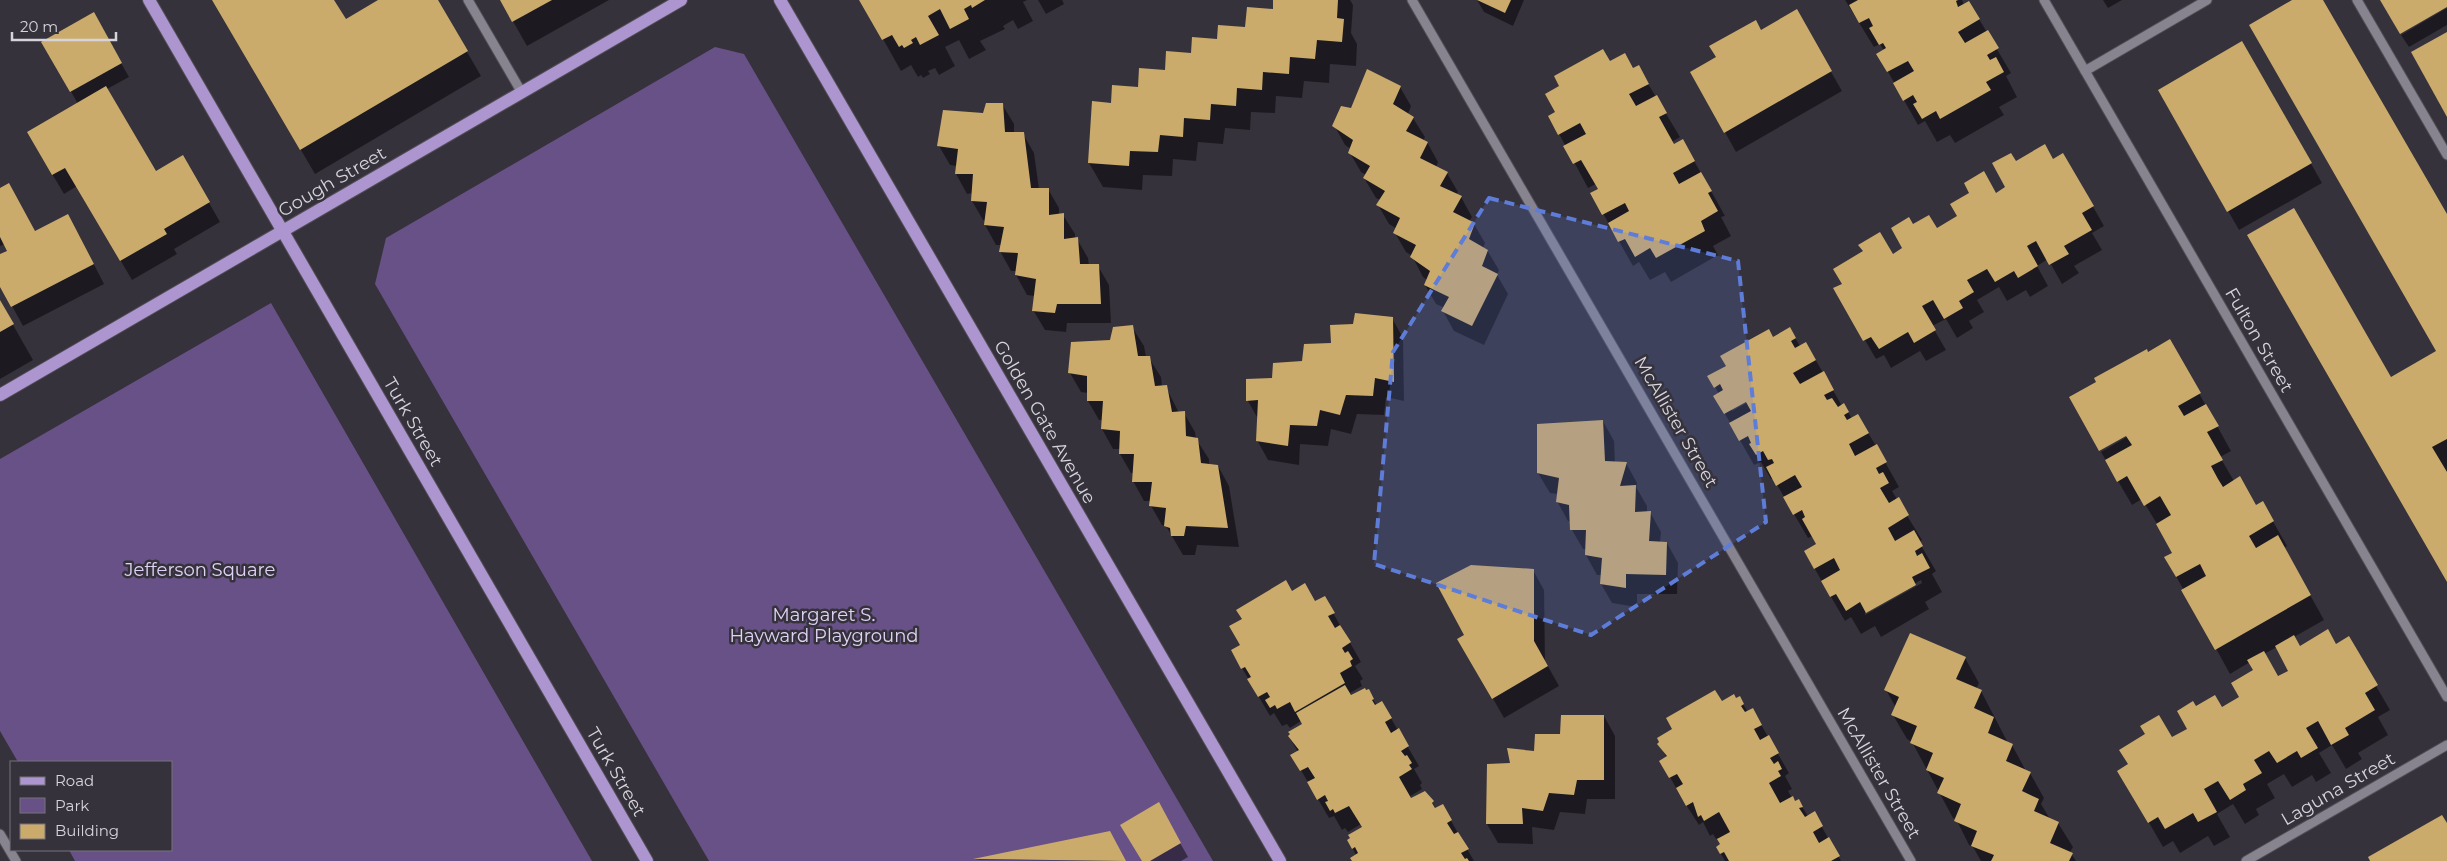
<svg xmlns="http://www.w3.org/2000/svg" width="2447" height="861" viewBox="0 0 2447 861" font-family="Montserrat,sans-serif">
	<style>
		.green { fill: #675186 }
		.shadow { fill: #0007; fill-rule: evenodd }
		.building { fill: #cbab6c }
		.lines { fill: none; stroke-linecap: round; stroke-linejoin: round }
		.minor-casing { stroke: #514e56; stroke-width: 11 }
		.major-casing { stroke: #514e56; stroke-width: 14 }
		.minor { stroke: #88848f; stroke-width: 9 }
		.major { stroke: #ad95cf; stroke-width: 12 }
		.marked { fill: #5e7dd9; fill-opacity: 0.2; stroke: #5e7dd9; stroke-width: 4; stroke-dasharray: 10 6; stroke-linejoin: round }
		.labels { text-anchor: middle; stroke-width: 5; stroke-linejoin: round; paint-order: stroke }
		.street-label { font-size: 18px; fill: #d6d4da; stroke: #36323c }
		.park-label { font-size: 18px; fill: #e0d3f5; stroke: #36323c }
	</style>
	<rect width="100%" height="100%" fill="#36323c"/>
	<g class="green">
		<polygon points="715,47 744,54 1213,861 709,861 375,284 386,238"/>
		<polygon points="271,303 592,861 75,861 69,850 171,850 171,762 18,762 0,731 0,459"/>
	</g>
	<g class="shadow">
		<polygon points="213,0 333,0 345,21 380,0 437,0 481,76 315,174"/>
		<polygon points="501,0 609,0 527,46"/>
		<polygon points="861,0 1027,0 1023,2 1033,21 1018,29 1013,20 1003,26 1005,29 980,41 986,50 969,59 959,40 945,47 955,66 939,75 935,68 928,71 930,74 923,78 921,75 918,77 911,65 901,71"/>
		<polygon points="1038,0 1062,0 1064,4 1046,14"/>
		<polygon points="1275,0 1350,0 1353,5 1351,33 1357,44 1356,66 1330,64 1329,83 1304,81 1302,98 1276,96 1275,113 1251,112 1250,130 1225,128 1223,144 1198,142 1196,161 1173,159 1172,176 1143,175 1142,190 1103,187 1089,163 1112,104 1192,54 1247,28 1274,10"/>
		<polygon points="1477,0 1524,0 1513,26 1484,12"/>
		<polygon points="1845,0 1962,0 1964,5 1969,2 2011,73 2006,76 2017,97 1999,107 2004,115 1955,143 1950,135 1937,142 1925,121 1918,125 1878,54 1884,51 1880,44 1874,47"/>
		<polygon points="2103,0 2122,0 2108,8"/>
		<polygon points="2295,0 2322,0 2447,217 2447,471 2445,472 2447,475 2447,580 2390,379 2438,351"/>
		<polygon points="2447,8 2447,25 2409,47 2401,35"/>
		<polygon points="1796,11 1842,91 1736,152 1692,73"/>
		<polygon points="93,14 129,77 107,89 156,173 183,157 220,222 174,249 177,254 132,280 77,186 64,194 28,133 78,104 43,42"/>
		<polygon points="2242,42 2322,183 2239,230 2159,90"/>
		<polygon points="1610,62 1633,69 1638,67 1680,137 1672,142 1674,146 1683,141 1725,216 1721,217 1731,236 1713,246 1718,255 1671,282 1665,272 1650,280 1639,262 1633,266 1592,194 1600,190 1596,184 1588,188 1550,117 1557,113"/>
		<polygon points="1400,87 1411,106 1408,114 1413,118 1425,137 1423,141 1427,142 1438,162 1436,167 1447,173 1458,192 1456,195 1461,197 1472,217 1469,221 1474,224 1485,243 1483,248 1487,250 1499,270 1497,275 1508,294 1484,345 1454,331 1443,311 1445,308 1436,304 1425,285 1427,280 1423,277 1412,256 1406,252 1395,233 1397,229 1389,224 1378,205 1380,200 1376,198 1364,178 1366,175 1361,172 1350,153 1351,149 1345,145 1334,125 1352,109"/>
		<polygon points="1002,104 1014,124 1014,134 1023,134 1034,153 1039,189 1048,189 1059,208 1059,215 1063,215 1075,234 1075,239 1077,239 1088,258 1089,266 1098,266 1109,285 1111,323 1067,323 1066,332 1045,330 1033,310 1035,296 1027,295 1016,275 1017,271 1011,271 1000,251 1001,245 996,245 985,225 986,221 983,220 972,201 973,193 967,194 956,174 957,166 950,165 939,146"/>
		<polygon points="2063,154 2104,226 2092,233 2102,250 2074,266 2079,273 2062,284 2048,259 2037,266 2048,286 2030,297 2026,290 2007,301 1999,287 1977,300 1984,312 1969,321 1973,328 1957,338 1946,319 1932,326 1946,350 1926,361 1920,351 1891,368 1884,355 1876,359 1835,289 1904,248 1912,226 1936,229 2007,187 2015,162 2053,160"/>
		<polygon points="0,189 35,232 79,235 104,284 23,326 0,284 0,256 9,251 5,244 0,246"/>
		<polygon points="0,302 33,360 0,379"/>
		<polygon points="1392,318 1403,338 1404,401 1386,397 1384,415 1357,414 1351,434 1331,429 1328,446 1300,444 1299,465 1268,460 1257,440 1258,419 1248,401 1274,379 1332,345 1354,325"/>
		<polygon points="1132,327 1144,346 1146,357 1149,358 1161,377 1162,387 1166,387 1179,413 1184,413 1195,432 1196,439 1209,459 1209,465 1218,466 1229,486 1239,547 1197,545 1195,555 1183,555 1166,526 1162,525 1151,506 1151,501 1144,501 1133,481 1134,473 1131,473 1120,454 1120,449 1113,449 1102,429 1103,420 1099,420 1088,401 1088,393 1081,392 1070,373"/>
		<path d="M1789 328 1800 346 1806 343 1842 406 1844 405 1852 419 1858 416 1876 446 1899 487 1892 491 1922 540 1919 542 1936 571 1932 574 1942 592 1925 602 1929 609 1881 637 1875 626 1861 634 1851 617 1845 621 1805 552 1818 545 1813 536 1808 538 1773 478 1771 479 1761 462 1754 465 1715 396 1719 394 1709 376ZM1750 397 1752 400 1732 411V408ZM1921 580 1922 583 1865 615V612Z"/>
		<path d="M2170 341 2231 451 2220 457 2234 481 2256 506 2262 502 2287 546 2284 548 2324 620 2294 637 2300 647 2336 646 2348 638 2390 710 2378 717 2388 735 2358 753 2362 759 2346 769 2332 745 2319 753 2331 773 2316 782 2312 775 2292 787 2284 774 2267 784 2275 798 2256 809 2259 815 2245 824 2233 804 2217 814 2230 837 2214 846 2208 836 2180 853 2173 841 2163 847 2133 795 2171 739 2188 729 2196 708 2222 709 2241 698 2254 671 2250 662 2230 674 2166 558 2174 553 2160 529 2142 499 2132 505 2101 452 2132 434 2148 353ZM2277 647 2289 671 2278 677 2264 654Z"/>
		<polygon points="1603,421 1614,441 1615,463 1626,463 1637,483 1636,487 1647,506 1647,513 1650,512 1661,532 1660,543 1667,543 1678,563 1677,594 1637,594 1637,607 1612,603 1601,584 1602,575 1597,575 1586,555 1586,549 1583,549 1572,530 1571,522 1568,521 1557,501 1558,494 1550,493 1538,473"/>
		<polygon points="1533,570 1544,590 1545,661 1559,686 1504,718 1459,639 1466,635"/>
		<polygon points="1292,592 1315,603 1324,597 1361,662 1355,666 1363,679 1360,681 1362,686 1350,693 1352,696 1368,691 1377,706 1382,703 1419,766 1414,769 1422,783 1420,785 1422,789 1409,797 1411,800 1428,794 1436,809 1442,805 1474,861 1353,861 1356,855 1349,841 1363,827 1361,824 1348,832 1345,828 1342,830 1334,816 1329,818 1292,755 1298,752 1289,737 1303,725 1301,721 1290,728 1287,724 1282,726 1274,713 1270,716 1232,651 1242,645"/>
		<polygon points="1965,658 1979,683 1976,689 1981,691 2008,743 2012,745 2026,771 2030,773 2044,798 2041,804 2050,819 2058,823 2073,847 2070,852 2076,861 1981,861 1973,847 1969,845 1956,819 1953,818 1912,742 1907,739 1893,715 1896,708 1886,690"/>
		<polygon points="1739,698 1748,712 1752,709 1789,773 1785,776 1792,789 1788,791 1792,798 1795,803 1798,801 1808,816 1814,813 1841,861 1725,861 1717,847 1721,844 1718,838 1716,839 1713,834 1710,836 1703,822 1699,825 1681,797 1661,761 1667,758 1659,744 1722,703"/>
		<polygon points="1604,716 1615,736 1615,799 1587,799 1585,814 1560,812 1554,830 1532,827 1533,844 1498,843 1487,824 1511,765 1561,735"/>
		<polygon points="1158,804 1188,857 1181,861 1143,861"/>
		<polygon points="1109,833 1125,861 975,860"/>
	</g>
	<g class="building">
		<polygon points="212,0 334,0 346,19 378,0 438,0 468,51 300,150"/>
		<polygon points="500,0 552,0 512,22"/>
		<polygon points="859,0 985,0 972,8 971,5 964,9 969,19 950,29 940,9 928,16 939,35 920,45 916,37 911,40 913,43 904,48 902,45 899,47 892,35 882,40"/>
		<polygon points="1273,0 1338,0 1337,18 1344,19 1342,42 1317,40 1315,59 1290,57 1289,74 1263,72 1262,90 1237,88 1236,106 1211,104 1210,120 1184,118 1183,137 1160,135 1158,152 1130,151 1129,166 1088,163 1092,101 1111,103 1112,85 1138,87 1139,68 1165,70 1166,51 1191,53 1192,37 1217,39 1218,25 1245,27 1247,7 1273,9"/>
		<polygon points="1477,0 1511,0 1505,13"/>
		<polygon points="1858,0 1958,0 1956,1 1958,7 1969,1 1980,19 1958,32 1965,43 1988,30 1999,48 1987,55 1990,60 1996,57 2004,72 1986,82 1991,90 1940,119 1936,111 1922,119 1913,104 1917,102 1913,95 1903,101 1893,83 1914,71 1908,61 1887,72 1876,54 1886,48 1883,43 1879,45 1869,28 1873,26 1869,18 1859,23 1849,5"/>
		<polygon points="2292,0 2323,0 2447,214 2447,439 2432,447 2447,472 2447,582 2247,235 2294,208 2391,377 2436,351 2249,25"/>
		<polygon points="2380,0 2447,0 2447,7 2400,34"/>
		<polygon points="1797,9 1832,71 1724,133 1690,72 1716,57 1709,46 1756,20 1761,30"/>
		<polygon points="94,12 122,63 70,92 41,42"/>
		<polygon points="2447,32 2447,117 2411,52"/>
		<polygon points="2242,41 2312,163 2227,212 2158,90"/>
		<polygon points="1603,49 1610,61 1625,53 1633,68 1639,65 1649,84 1629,94 1636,106 1657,95 1667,113 1659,117 1674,144 1683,139 1695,161 1673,173 1679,184 1701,172 1712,191 1708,193 1718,211 1701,221 1705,231 1656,258 1650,248 1635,257 1625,239 1618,242 1608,223 1629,211 1625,203 1602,215 1590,193 1598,189 1581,160 1573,164 1563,146 1586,134 1580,123 1558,135 1548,116 1555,112 1545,94 1559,86 1554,76"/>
		<polygon points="1367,69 1401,86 1393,104 1414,117 1406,131 1428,142 1420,158 1448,172 1440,186 1462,196 1453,212 1475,223 1469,239 1488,250 1482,266 1498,274 1472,326 1441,311 1449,297 1424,285 1430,271 1410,257 1416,245 1393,233 1400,218 1376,205 1385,191 1363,178 1370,166 1348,153 1353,140 1332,126 1341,106 1351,108"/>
		<polygon points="106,86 156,171 183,155 210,202 164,229 167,234 120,261 65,168 52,175 27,132"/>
		<polygon points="986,103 1003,103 1005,132 1024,132 1031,188 1049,188 1049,215 1064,213 1064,239 1078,237 1080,264 1099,264 1101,304 1057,304 1055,313 1032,311 1036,279 1015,275 1018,253 999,252 1004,227 984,225 987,202 971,201 973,174 955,174 958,149 937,146 943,110 983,113"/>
		<polygon points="2045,144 2053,159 2063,153 2094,206 2082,213 2092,230 2064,246 2069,254 2049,265 2036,241 2027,246 2038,266 2018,278 2014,271 1995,282 1987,269 1967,280 1974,292 1959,301 1963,308 1944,319 1933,300 1922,306 1936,330 1914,343 1908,332 1879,349 1871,337 1863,341 1833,288 1842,284 1833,269 1863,251 1858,245 1880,232 1893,254 1902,248 1891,228 1909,217 1913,224 1929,215 1937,228 1957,216 1950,204 1969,193 1964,183 1984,171 1996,193 2005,187 1992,163 2011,153 2016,161"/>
		<polygon points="9,183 35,231 68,214 94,264 11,307 0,287 0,254 7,251 0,237 0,188"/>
		<polygon points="0,300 14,324 0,332"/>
		<polygon points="1355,313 1393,317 1394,382 1375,378 1373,396 1346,395 1340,415 1320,410 1317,426 1290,425 1288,446 1256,441 1258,400 1246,401 1246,379 1272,378 1273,363 1302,361 1304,344 1331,343 1330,325 1353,324"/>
		<polygon points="1133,325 1138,356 1150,356 1155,386 1167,385 1172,412 1185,411 1186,436 1198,438 1201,463 1218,465 1228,528 1186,526 1184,536 1171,536 1170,528 1164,526 1166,508 1149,506 1152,482 1132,482 1134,454 1119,454 1120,431 1101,429 1103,401 1087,401 1087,376 1068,373 1071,342 1110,340 1113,327"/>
		<polygon points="1790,327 1796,338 1791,341 1795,348 1806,342 1816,360 1793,373 1800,384 1824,371 1834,390 1824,395 1827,400 1832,398 1838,407 1844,403 1849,412 1844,415 1847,420 1858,414 1869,433 1849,444 1855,456 1877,444 1887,462 1876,468 1879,474 1883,472 1889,483 1880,488 1889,503 1899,497 1909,515 1888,528 1895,541 1914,530 1923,546 1915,551 1917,556 1922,553 1930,568 1912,577 1916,585 1866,613 1860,602 1846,611 1836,594 1830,597 1821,581 1840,570 1834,558 1814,569 1804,551 1816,544 1802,519 1805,517 1802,510 1793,515 1783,497 1802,487 1795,475 1776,486 1766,467 1774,463 1772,459 1768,460 1763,451 1756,455 1749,444 1751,443 1748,436 1739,441 1729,423 1751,411 1746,402 1724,414 1713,396 1723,390 1720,384 1714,388 1707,376 1726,366 1720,356 1769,329 1773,337"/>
		<polygon points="2170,339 2201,393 2178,406 2184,416 2206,404 2219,426 2207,432 2223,460 2211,466 2218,479 2223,487 2240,476 2256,505 2263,501 2274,521 2249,536 2256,548 2278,535 2311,595 2215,650 2181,590 2206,576 2200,564 2176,577 2164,557 2172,553 2156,524 2171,515 2160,496 2144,506 2127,476 2117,482 2105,460 2132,445 2126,436 2099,451 2069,397 2096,382 2094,378 2147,349 2148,352"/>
		<polygon points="1603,420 1605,461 1627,462 1620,486 1636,485 1635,512 1651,511 1649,541 1667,542 1666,575 1626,574 1626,588 1600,584 1602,558 1585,555 1586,530 1570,530 1569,505 1556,502 1559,478 1537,473 1537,424"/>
		<polygon points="1471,565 1534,569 1534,641 1548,666 1492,699 1457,639 1464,635 1436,583"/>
		<polygon points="1286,580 1292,591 1305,583 1315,601 1325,596 1335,613 1328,616 1335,628 1340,625 1351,642 1342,648 1345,653 1348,651 1353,659 1350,661 1352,666 1340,673 1345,683 1295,712 1290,702 1277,709 1275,705 1270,708 1265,700 1270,697 1267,692 1258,697 1247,679 1251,677 1245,667 1241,669 1231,650 1240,645 1229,626 1242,619 1236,610"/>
		<polygon points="2328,629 2336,644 2349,636 2378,685 2365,693 2375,710 2345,728 2349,735 2331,745 2318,721 2306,728 2318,748 2301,758 2297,751 2277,763 2269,751 2254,760 2262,773 2243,784 2246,790 2230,800 2218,781 2204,789 2217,812 2198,822 2193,813 2165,829 2158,817 2148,823 2117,771 2128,764 2119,750 2145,734 2140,726 2159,715 2172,737 2187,729 2177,711 2193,701 2196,706 2215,695 2222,707 2239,697 2231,683 2253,670 2247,660 2264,651 2278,676 2288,671 2275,646 2294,635 2300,646"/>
		<polygon points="1910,633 1966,657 1956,679 1982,690 1974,708 1994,717 1988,733 2013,744 2006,761 2031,772 2022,791 2039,799 2034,811 2059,822 2050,843 2073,853 2069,861 1991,861 1994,855 1971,846 1977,831 1954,821 1961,804 1937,793 1944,778 1926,770 1933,753 1910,743 1917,726 1891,715 1899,697 1884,690"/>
		<polygon points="1345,685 1351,695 1365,688 1366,690 1369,689 1374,699 1372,700 1375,705 1382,701 1392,718 1385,722 1391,733 1399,728 1409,746 1401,751 1405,756 1407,755 1412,763 1409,765 1412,769 1399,777 1411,798 1425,791 1434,801 1432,803 1435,808 1443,804 1452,820 1447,823 1454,834 1458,832 1469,849 1461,853 1465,859 1467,858 1469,861 1352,861 1350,858 1358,853 1355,847 1352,849 1347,840 1350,838 1348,835 1362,827 1349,806 1335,813 1333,809 1330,811 1325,802 1328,801 1325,795 1317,800 1307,782 1315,778 1308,767 1300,771 1290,755 1299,750 1288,736 1290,734 1288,732 1302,724 1296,713"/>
		<polygon points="1715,690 1722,701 1734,694 1736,698 1740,696 1744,704 1741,706 1745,712 1753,708 1762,725 1754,729 1760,740 1769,735 1779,753 1770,758 1774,764 1778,761 1782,769 1778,771 1781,776 1769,783 1780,803 1793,796 1795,801 1799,799 1803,807 1799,808 1805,817 1815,811 1823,826 1813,832 1819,843 1829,837 1840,856 1831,861 1729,861 1724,852 1720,854 1716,847 1720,844 1717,839 1730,832 1719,812 1704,821 1701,815 1698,817 1693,802 1686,806 1676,788 1683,784 1677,774 1669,778 1659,761 1667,756 1657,744 1659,742 1657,738 1672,729 1666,718"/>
		<polygon points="1561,715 1604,715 1604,780 1577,780 1574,795 1549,793 1543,811 1522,808 1523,824 1486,824 1487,764 1510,763 1507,748 1534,751 1535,734 1560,734"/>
		<polygon points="1159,802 1181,843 1150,861 1142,861 1120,825"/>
		<polygon points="2442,815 2447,823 2447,861 2370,861 2368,857"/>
		<polygon points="1110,831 1126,861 973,859"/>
	</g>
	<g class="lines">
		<g class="minor-casing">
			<g id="minor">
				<polyline points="468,0 522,93"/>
				<polyline points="1412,0 1911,861"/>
				<polyline points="2044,0 2447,697"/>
				<polyline points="2357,0 2447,155"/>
				<polyline points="2085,71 2207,0"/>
				<polyline points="0,834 16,861"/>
				<polyline points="2246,861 2447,745"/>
			</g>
		</g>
		<g class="major-casing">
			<g id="major">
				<polyline points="149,0 647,861"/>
				<polyline points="780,0 1280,861"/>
				<polyline points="0,395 681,0"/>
			</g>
		</g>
		<use href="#minor" class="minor"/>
		<use href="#major" class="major"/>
	</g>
	<path class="marked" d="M1489 198 1738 261 1766 522 1591 635 1374 564 1393 352Z"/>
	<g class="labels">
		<g class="street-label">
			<text transform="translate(332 182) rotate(-30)" y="6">Gough Street</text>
			<text transform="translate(2259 340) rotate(60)" y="6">Fulton Street</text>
			<text transform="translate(413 422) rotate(60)" y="6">Turk Street</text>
			<text transform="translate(1045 422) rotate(60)" y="6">Golden Gate Avenue</text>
			<text transform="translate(1676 422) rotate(60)" y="6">McAllister Street</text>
			<text transform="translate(616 772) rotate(60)" y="6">Turk Street</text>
			<text transform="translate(1879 773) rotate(60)" y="6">McAllister Street</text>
			<text transform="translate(2338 789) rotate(-30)" y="6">Laguna Street</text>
		</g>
		<g class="park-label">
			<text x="200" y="576">Jefferson Square</text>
			<text x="824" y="621">Margaret S.<tspan x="824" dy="21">Hayward Playground</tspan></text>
		</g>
	</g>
	<rect x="10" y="761" width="162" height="90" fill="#36323c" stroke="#76737b"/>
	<rect x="20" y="777" width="25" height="8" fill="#ad95cf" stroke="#76737b"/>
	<text x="55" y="786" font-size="15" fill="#d6d4da">Road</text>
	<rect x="20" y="798" width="25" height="15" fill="#675186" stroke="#76737b"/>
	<text x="55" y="811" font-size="15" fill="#d6d4da">Park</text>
	<rect x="20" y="824" width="25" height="15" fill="#cbab6c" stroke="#76737b"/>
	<text x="55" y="836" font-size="15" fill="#d6d4da">Building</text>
	<path d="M12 32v8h104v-8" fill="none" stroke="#d6d4da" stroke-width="2.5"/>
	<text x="20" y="32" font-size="15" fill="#d6d4da" stroke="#36323c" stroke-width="4" paint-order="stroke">20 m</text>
</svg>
